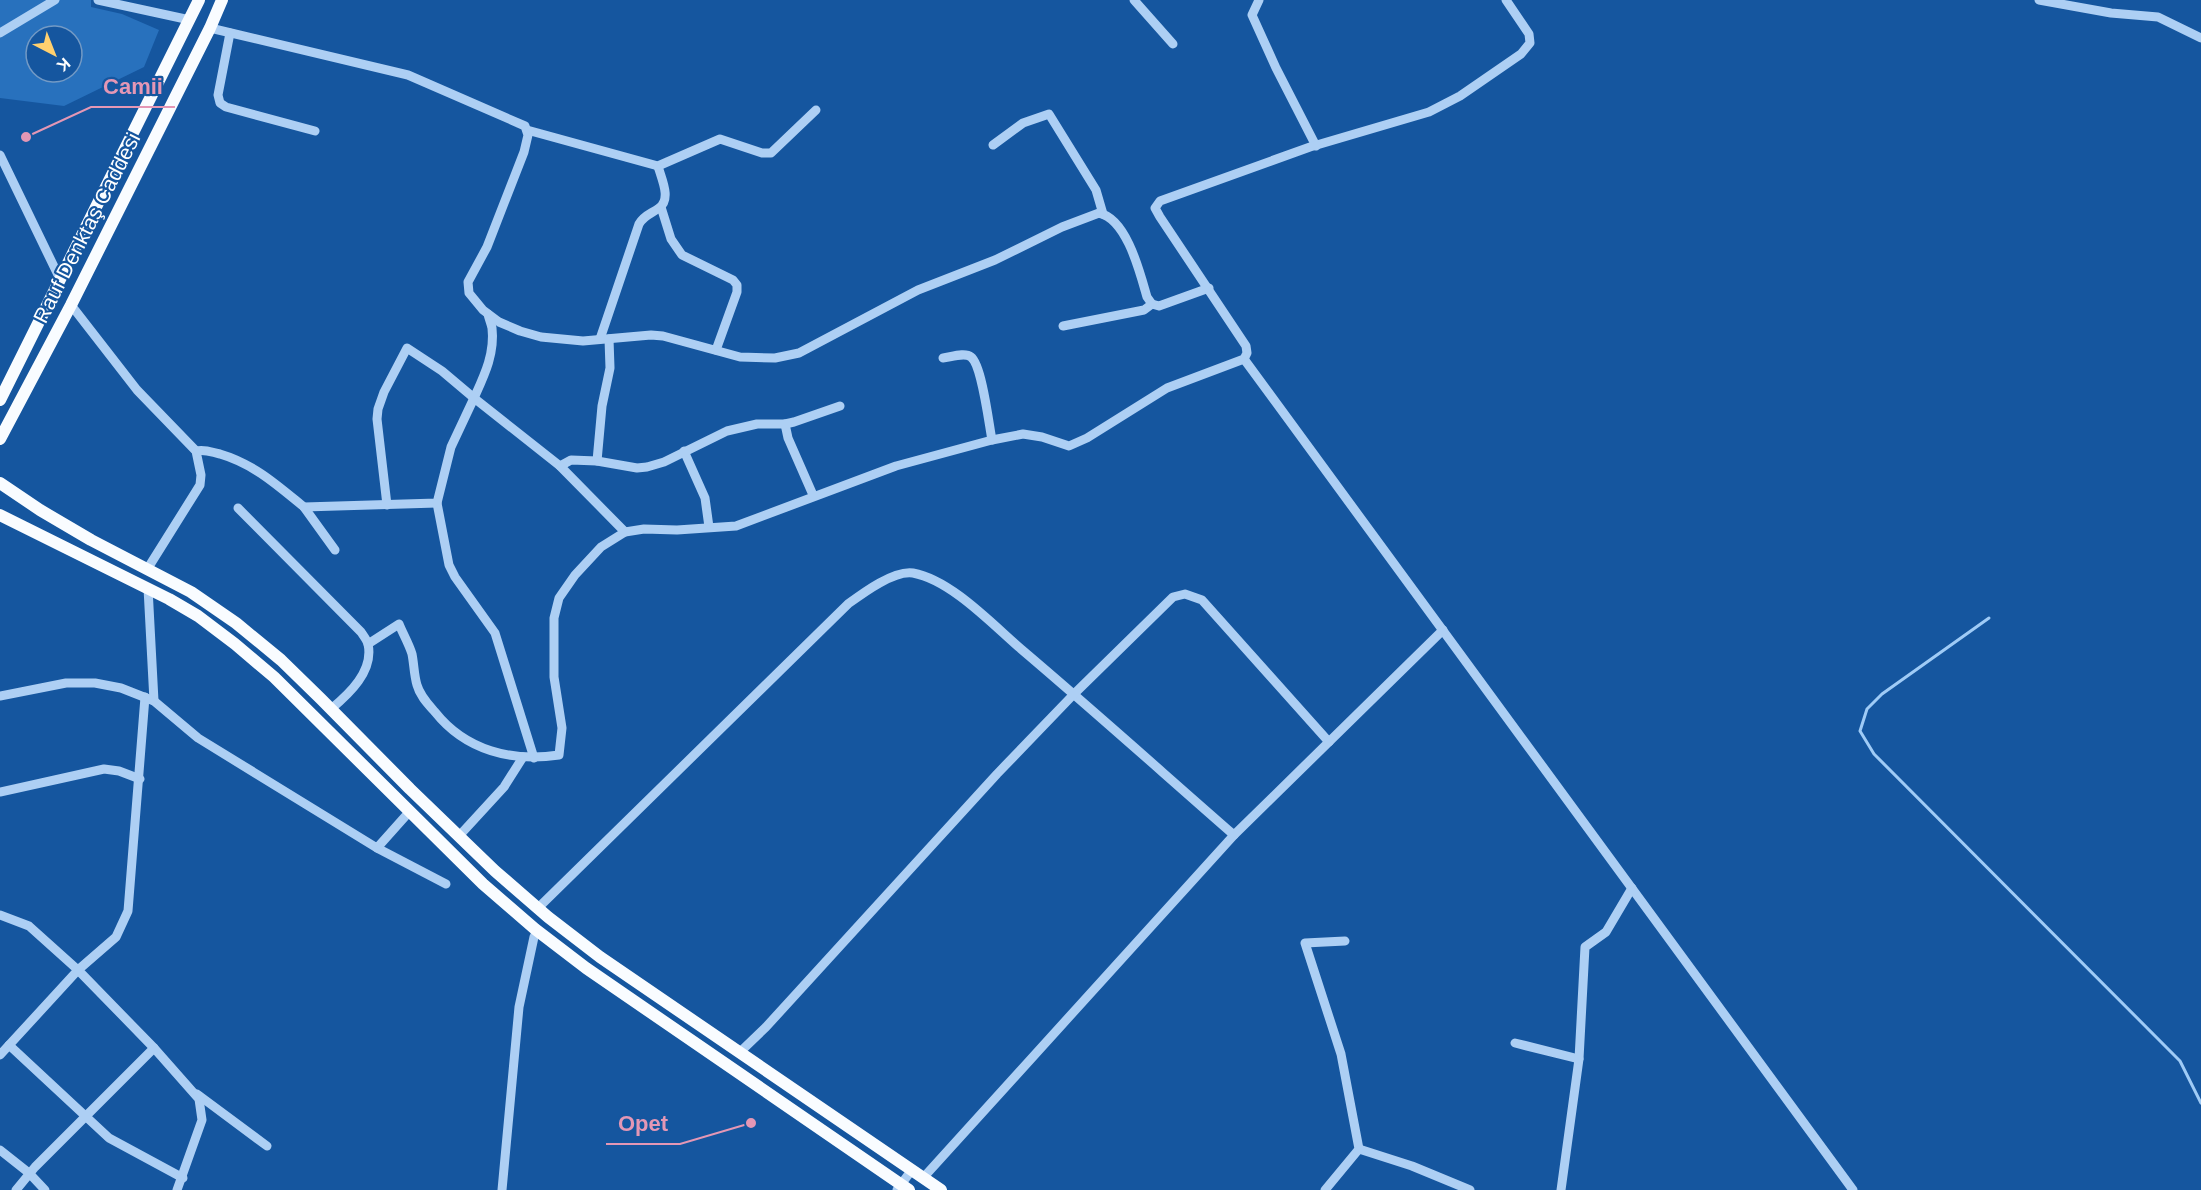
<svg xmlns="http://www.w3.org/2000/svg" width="2201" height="1190" viewBox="0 0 2201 1190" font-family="Helvetica,sans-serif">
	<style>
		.green { fill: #2871bd; fill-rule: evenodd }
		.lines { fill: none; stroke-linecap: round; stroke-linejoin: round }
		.stream { stroke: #9fcbf6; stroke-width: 3 }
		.minor { stroke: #adcff4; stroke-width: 9 }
		.major { stroke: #f9fcff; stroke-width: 12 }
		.labels { text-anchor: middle; stroke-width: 4.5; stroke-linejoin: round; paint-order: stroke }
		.street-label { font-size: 21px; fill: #fff; stroke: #15569f }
		.leader { fill: none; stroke: #e497b5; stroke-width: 2 }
		.callout-dot { fill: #e497b5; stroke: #15569f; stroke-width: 2 }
		.callout-label { font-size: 22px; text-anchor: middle; font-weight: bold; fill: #e497b5; stroke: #15569f; stroke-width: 4.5; stroke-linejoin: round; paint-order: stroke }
	</style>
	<rect width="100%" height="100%" fill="#15569f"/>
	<path class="green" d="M0 0H91V7L122 14 159 30 144 67 64 106 0 98ZM36 36H72V72H36Z"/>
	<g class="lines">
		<polyline class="stream" points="1989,618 1882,694 1867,709 1860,731 1874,754 2180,1061 2201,1103"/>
		<g class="minor">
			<polyline points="98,0 190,20"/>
			<polyline points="1134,0 1173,44"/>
			<polyline points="1259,0 1252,15 1276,68 1316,146"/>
			<polyline points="2039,0 2111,13 2158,17 2201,38"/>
			<path d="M210 28 408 75 525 126 528 135 524 152 487 247 468 282 469 293 483 310 499 322 520 331 541 337 583 341 651 335 663 336 740 357 775 358 799 353 918 290 995 260 1062 227 1099 213C1127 219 1140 273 1147 297L1152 304 1159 306 1209 288"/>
			<polyline points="0,33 55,0"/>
			<polyline points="230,33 218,95 220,103 226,107 315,131"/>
			<polyline points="527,130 658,166 720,139 762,153 771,153 816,110"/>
			<polyline points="993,145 1023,123 1049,114 1096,190 1103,214"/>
			<polyline points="0,155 60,279"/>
			<polyline points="661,207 671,239 682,255 733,280 737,285 737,292 716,350"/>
			<polyline points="71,305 137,390 196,451 201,475 200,485 148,568"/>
			<polyline points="1063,326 1144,310 1152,304"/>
			<path d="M600 339 639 224C644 215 651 214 659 208 672 199 661 178 658 166"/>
			<path d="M943 358C951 357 965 352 971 357 982 365 989 425 992 440"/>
			<polyline points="1244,359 1853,1190"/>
			<polyline points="785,424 788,438 813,495"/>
			<path d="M196 451C205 449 211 452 220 454 254 464 277 485 304 507L437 503 451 447 474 398 560 466 625 532"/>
			<polyline points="684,451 705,498 709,527"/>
			<polyline points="597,461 602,406 610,368 609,339"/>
			<polyline points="560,466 571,460 597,461 637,468 647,467 664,462 727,431 757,424 785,424 794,422 840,406"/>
			<polyline points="437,503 449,565 455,577 495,633 534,758"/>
			<path d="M387 505 377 419 378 409 384 392 407 348 442 371 474 398C484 376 495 354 492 328 491 323 489 319 488 314"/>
			<polyline points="304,507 335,550"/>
			<path d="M238 508 361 632C363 635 367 640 368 644 374 671 349 694 331 709"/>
			<polyline points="148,588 154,701"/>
			<path d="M368 644 399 624C403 634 409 644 412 654 414 664 414 675 417 685 420 696 428 704 435 712 466 751 512 762 559 755L562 728 554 677V618L559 598 575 575 601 547 625 532 644 529 677 530 736 526 896 466 992 440 1023 434 1042 437 1069 446 1087 438 1167 388 1244 359 1247 353 1246 346 1160 217 1155 208 1160 201 1310 147 1429 112 1460 96 1521 54 1530 43 1529 34 1506 0"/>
			<polyline points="0,696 66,683 95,683 121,688 154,701 198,738 377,848 410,811"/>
			<polyline points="145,697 128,911 116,937 78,970 154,1048 199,1099 202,1120 177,1190"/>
			<polyline points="0,792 104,769 119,771 140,779"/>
			<polyline points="459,836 504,787 523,757"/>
			<polyline points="377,848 446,884"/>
			<path d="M538 908 848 604C863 593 894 570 913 573 951 580 992 624 1021 649 1093 710 1163 773 1234 835"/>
			<polyline points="0,915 29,926 78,970 0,1055"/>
			<polyline points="1515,1043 1579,1059"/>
			<polyline points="9,1045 109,1138 183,1178"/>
			<polyline points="739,1053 766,1027 997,774 1074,694 1173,597 1185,594 1202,600 1329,742"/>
			<polyline points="197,1094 267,1146"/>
			<polyline points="1359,1149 1412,1166 1470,1190"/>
			<polyline points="0,1150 29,1173 45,1190"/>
			<polyline points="923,1178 1234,835 1443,630"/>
			<polyline points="16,1190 35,1167 154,1048"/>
			<polyline points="502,1190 519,1007 534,937 537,931"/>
			<polyline points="897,1190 911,1171"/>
			<polyline points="1325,1190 1359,1149 1341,1054 1305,943 1345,941"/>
			<polyline points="1561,1190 1579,1059 1585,947 1606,932 1632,888"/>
		</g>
		<g class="major">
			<polyline points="0,400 199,0"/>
			<polyline points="0,439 71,305 210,28 222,0"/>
			<polyline points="0,483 40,510 91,540 191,592 236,623 281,660 321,699 410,789 495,871 548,917 600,957 941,1190"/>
			<polyline points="0,515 169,599 198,616 235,644 274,677 483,884 535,929 586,968 909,1190"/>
		</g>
	</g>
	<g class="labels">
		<g class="street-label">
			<text transform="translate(87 228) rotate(-63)" y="7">Rauf Denktaş Caddesi</text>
		</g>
	</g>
	<path class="leader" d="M26 137L91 107H175M751 1123L680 1144H606"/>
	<g class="callout-dot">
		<circle cx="26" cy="137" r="6"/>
		<circle cx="751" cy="1123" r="6"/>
	</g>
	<g class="callout-label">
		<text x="133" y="94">Camii</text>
		<text x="643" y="1131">Opet</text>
	</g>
	<g transform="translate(54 54) rotate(138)"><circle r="28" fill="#15569f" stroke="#739ac5" stroke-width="1.5"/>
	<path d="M0-4.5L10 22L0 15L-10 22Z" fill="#ffd06f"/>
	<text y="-9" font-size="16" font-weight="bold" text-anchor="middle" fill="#ffffff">K</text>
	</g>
</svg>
